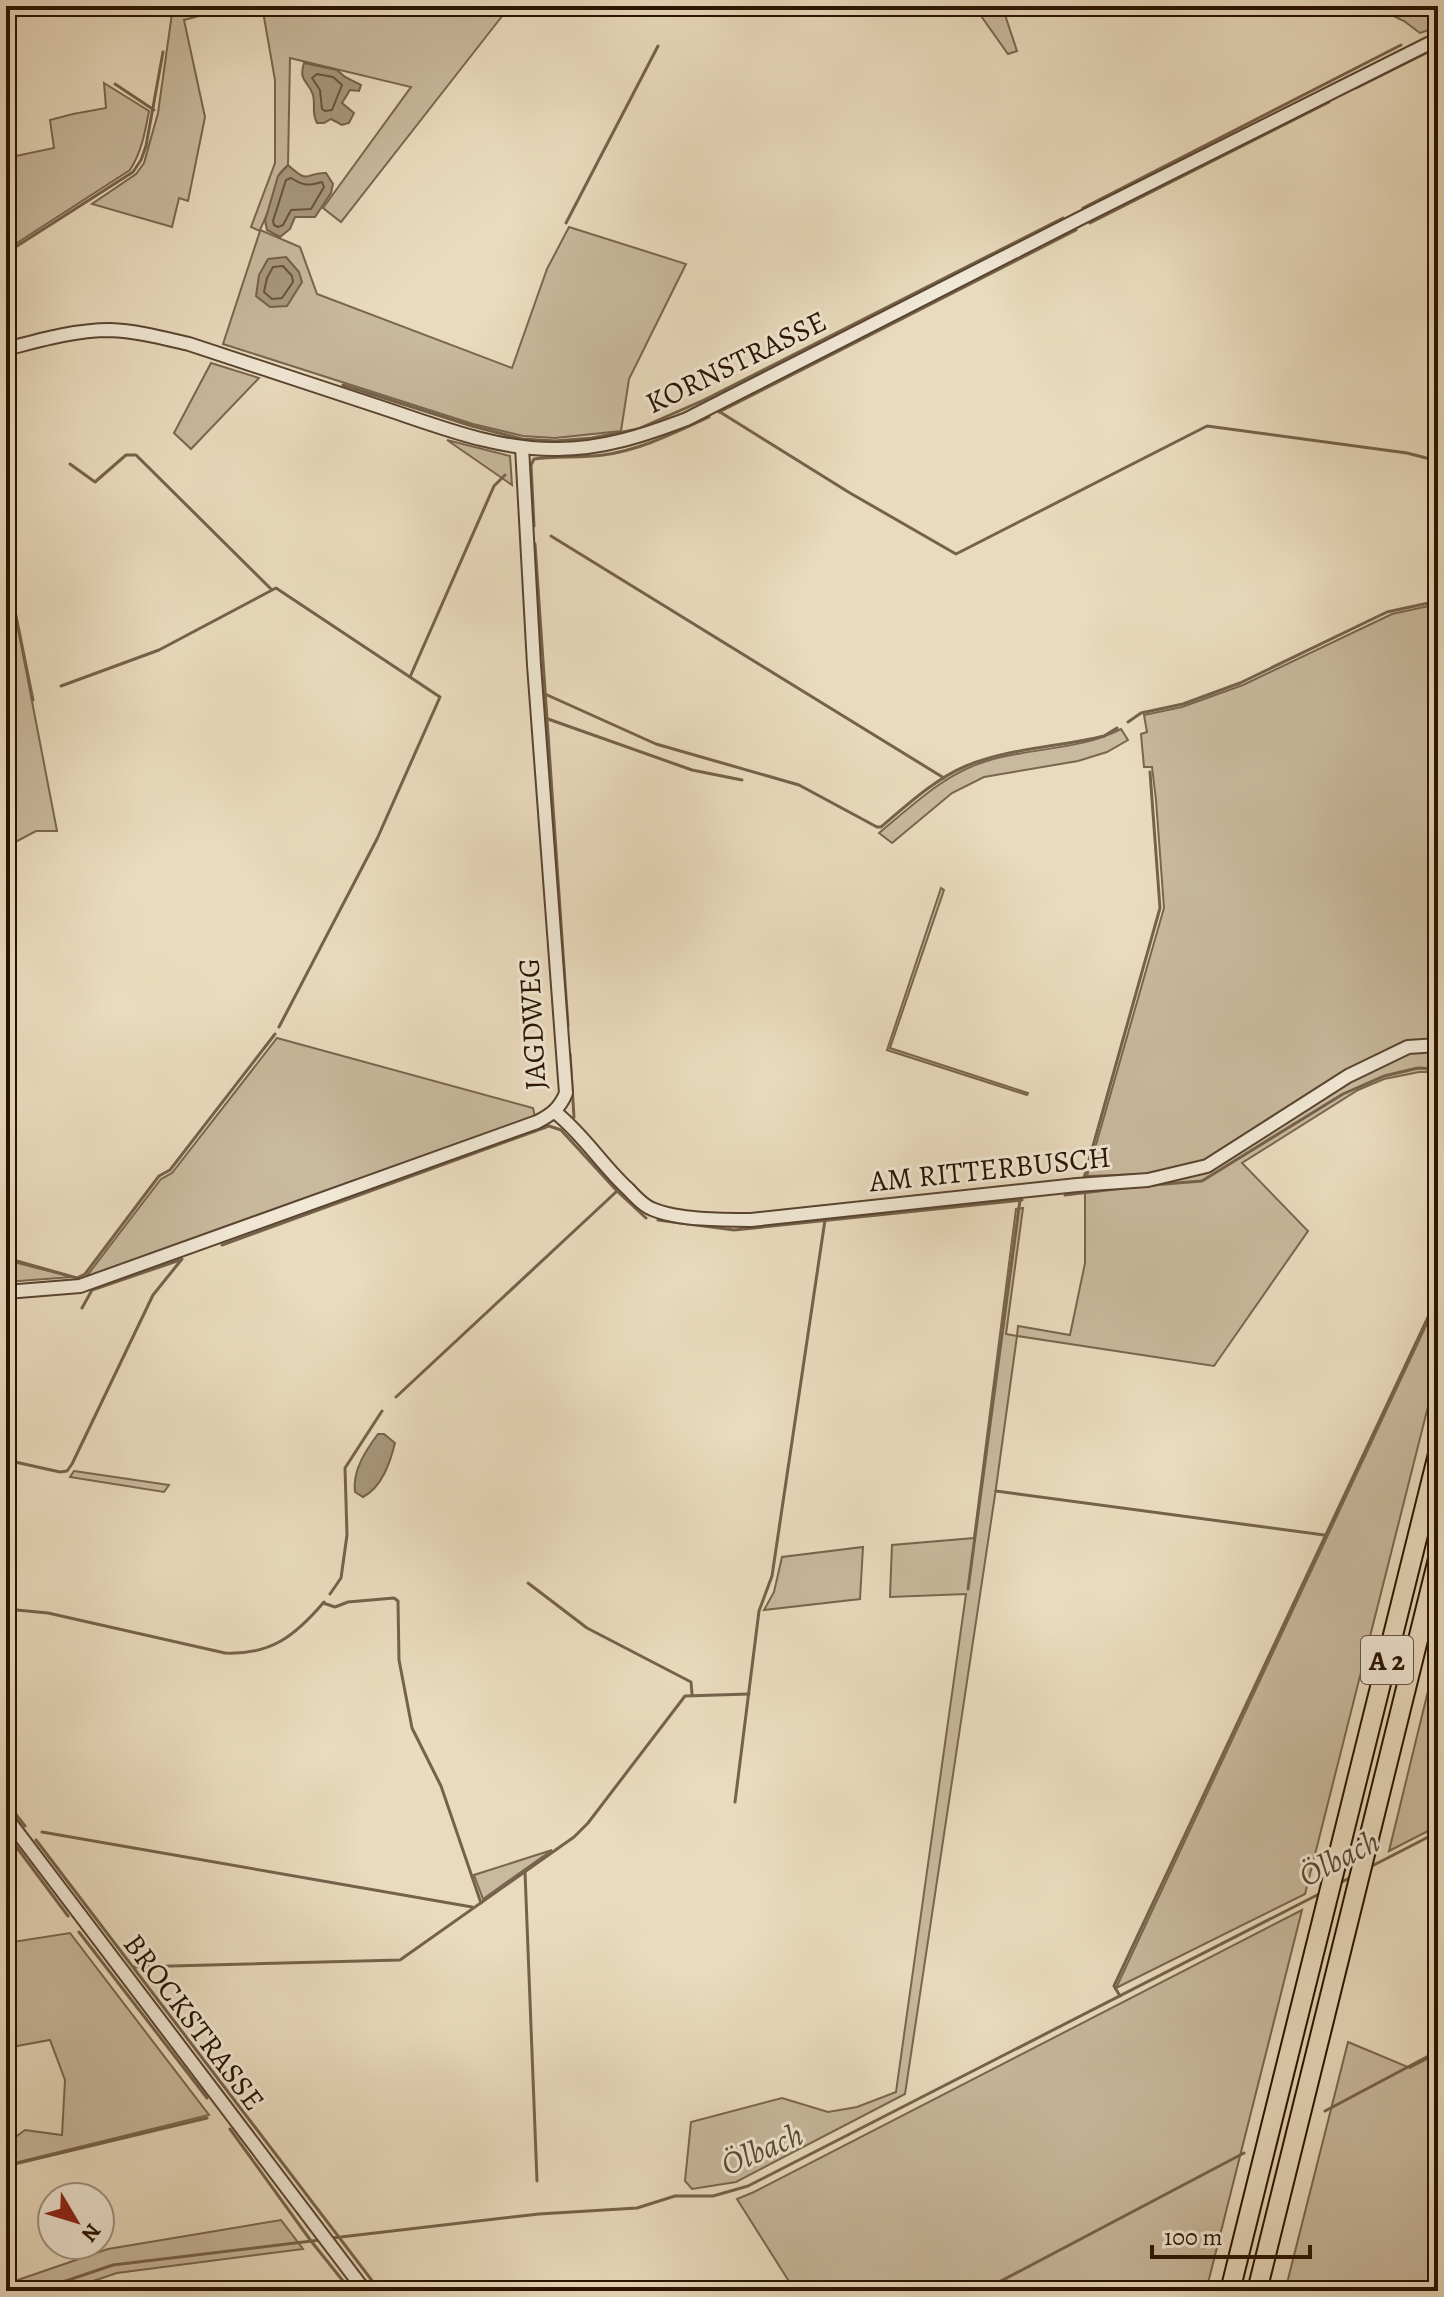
<svg xmlns="http://www.w3.org/2000/svg" width="1444" height="2297" viewBox="0 0 1444 2297" font-family="Alegreya,serif">
	<style>
		.green { fill: #c9b99e; stroke: #79664f; stroke-width: 2 }
		.water { fill: #a8977d; stroke: #75624b; stroke-width: 2 }
		.lines { fill: none; stroke-linecap: round; stroke-linejoin: round }
		.shore { stroke: #68543e; stroke-width: 2 }
		.stream { stroke: #75624b; stroke-width: 3 }
		.minor-casing { stroke: #594430; stroke-width: 16 }
		.highway-casing { stroke: #291200; stroke-width: 22 }
		.minor { stroke: #f1e8d5; stroke-width: 12 }
		.highway { stroke: #eadbbe; stroke-width: 18 }
		.labels { text-anchor: middle; stroke-width: 6; stroke-linejoin: round; paint-order: stroke }
		.shield { fill: #f1e8d5; stroke: #655240; stroke-width: 2 }
		.shield-label { font-size: 28px; font-weight: bold; fill: #291200 }
		.street-label { font-size: 30px; fill: #291200; stroke: #f1e8d5 }
		.water-label { font-size: 32px; font-style: italic; fill: #5c4732; stroke: #f1e8d5 }
	</style>
	<rect width="100%" height="100%" fill="#eadbbe"/>
	<filter id="stains"><feTurbulence type="fractalNoise" baseFrequency=".0025" numOctaves="4"/><feColorMatrix values="0 0 0 0 .2 0 0 0 0 .09 0 0 0 0 .02 0 0 0 .5 -.17"/></filter>
	<radialGradient id="worn" r=".72"><stop offset=".6" stop-color="#630" stop-opacity="0"/><stop offset="1" stop-color="#630" stop-opacity=".3"/></radialGradient>
	<g class="green">
		<polygon points="173,6 236,6 184,20 205,117 188,201 179,198 172,227 92,204 136,174 144,163 158,113"/>
		<polygon points="262,6 510,6 341,222 323,208 411,87 290,58 288,165 280,173 271,205 260,230 300,247 317,294 512,368 547,269 569,227 686,264 629,379 621,431 555,438 523,436 473,424 223,344 260,231 251,227 275,163 275,80"/>
		<polygon points="974,6 1002,6 1017,51 1008,54"/>
		<polygon points="1373,6 1438,6 1438,27 1420,33 1404,21"/>
		<path d="M104 83 149 111C145 132 142 151 130 170L6 250V158L54 148 50 120 73 114 106 108Z"/>
		<polygon points="211,363 259,378 191,449 174,433"/>
		<polygon points="447,440 510,456 512,485"/>
		<polygon points="1438,604 1438,1039 1404,1041 1342,1072 1206,1160 1146,1174 1087,1176 1164,908 1156,800 1152,767 1144,767 1141,734 1147,732 1144,715 1182,707 1243,685 1392,614"/>
		<polygon points="15,613 57,831 36,831 6,847 6,616"/>
		<path d="M1121 729 1128 740 1107 752 1078 761 984 777 952 793 892 843 879 833C912 806 945 773 987 761 1032 747 1078 751 1121 729Z"/>
		<polygon points="941,888 944,890 890,1048 1028,1093 1027,1095 887,1050"/>
		<polygon points="277,1038 533,1108 535,1117 199,1239 86,1277 161,1179 172,1173"/>
		<polygon points="1438,1052 1438,1072 1419,1072 1384,1079 1358,1090 1242,1163 1308,1231 1214,1366 1017,1336 995,1495 905,2094 736,2182 692,2189 685,2181 691,2122 782,2098 828,2112 857,2107 896,2092 966,1594 890,1597 892,1545 974,1538 1016,1209 1023,1208 1006,1334 1017,1336 1018,1326 1070,1335 1085,1263 1085,1189 1203,1173 1349,1080 1408,1053"/>
		<polygon points="6,1260 72,1277 6,1282"/>
		<polygon points="1438,1300 1438,1367 1305,1894 1116,1988"/>
		<polygon points="74,1471 169,1485 164,1492 70,1477"/>
		<polygon points="863,1547 860,1599 764,1610 774,1592 782,1557"/>
		<polygon points="1438,1650 1438,1826 1389,1851"/>
		<polygon points="552,1850 483,1899 474,1875"/>
		<polygon points="1302,1910 1206,2291 795,2291 737,2199 754,2192"/>
		<polygon points="70,1933 209,2115 6,2165 6,2144 25,2130 62,2135 65,2080 50,2040 6,2048 6,1943"/>
		<polygon points="1348,2042 1410,2068 1438,2053 1438,2291 1285,2291"/>
		<polygon points="281,2220 303,2249 117,2273 63,2291 6,2291 6,2284 108,2249"/>
	</g>
	<g class="water">
		<path d="M304 63 337 70 345 77 361 85 359 91 350 90 342 103 354 113 349 123 342 125 331 119 324 123H317C311 112 316 106 313 95 309 81 298 82 304 63Z"/>
		<path d="M288 165C311 186 304 172 326 173L333 184 331 193 315 217H295L290 229 280 237 267 230 265 221 278 176Z"/>
		<polygon points="286,257 299,272 302,282 287,306 270,307 256,296 259,275 268,259"/>
		<path d="M378 1434H384L395 1443C390 1463 382 1487 363 1497L355 1492C352 1471 366 1450 378 1434Z"/>
	</g>
	<g class="lines">
		<g class="shore">
			<polygon points="317,74 333,77 342,85 332,110 325,111 322,109 320,90 312,78"/>
			<path d="M291 178C304 186 308 186 322 182L324 187 311 209 291 210 283 225 278 227 274 225 273 221 286 180Z"/>
			<polygon points="283,266 292,276 293,282 282,298 272,299 264,292 267,278 273,267"/>
		</g>
		<g class="stream">
			<polyline points="115,84 154,110"/>
			<polyline points="1356,88 1430,51 1438,63"/>
			<polyline points="1083,208 1401,45"/>
			<polyline points="566,223 658,46"/>
			<polyline points="1090,223 1329,102"/>
			<polyline points="6,253 133,172 141,160 146,146 163,52"/>
			<polyline points="343,385 472,426 522,439 555,441 592,438 638,429 704,400 1063,218"/>
			<polyline points="719,412 1076,230"/>
			<polyline points="720,412 850,493 956,554 1207,426 1407,453 1438,461"/>
			<polyline points="70,464 95,482 126,455 136,455 271,589"/>
			<path d="M534 526 531 465 534 459C557 456 580 458 603 455 641 450 674 433 709 417"/>
			<polyline points="551,536 944,778"/>
			<polyline points="535,544 568,1026"/>
			<polyline points="6,587 13,592"/>
			<polyline points="6,615 15,611 33,700"/>
			<polyline points="410,677 494,486 505,475"/>
			<polyline points="61,686 159,650 276,588 440,697 377,839 279,1027"/>
			<path d="M545 694 656 744 799 785 877 827H881C907 805 935 779 966 766 1009 748 1059 747 1104 736L1117 728"/>
			<polyline points="548,719 692,770 742,780"/>
			<polyline points="1128,722 1141,713 1183,704 1240,683 1387,612 1438,601"/>
			<polyline points="570,1054 574,1117"/>
			<polyline points="6,1103 14,1089"/>
			<polyline points="1084,1178 1160,908 1150,772"/>
			<polyline points="1152,1185 1202,1181 1343,1094 1384,1076 1418,1068 1438,1069"/>
			<polyline points="1065,1195 1132,1187"/>
			<polyline points="658,1220 734,1230 1022,1200"/>
			<polyline points="222,1245 549,1126 561,1130 617,1191 646,1218"/>
			<polyline points="6,1258 77,1278 85,1274 159,1176 170,1170 275,1034"/>
			<polyline points="82,1308 92,1290 180,1260"/>
			<polyline points="396,1397 616,1192"/>
			<polyline points="6,1460 60,1472 67,1471 72,1464 153,1295 182,1259"/>
			<polyline points="996,1491 1324,1535"/>
			<polyline points="528,1583 587,1628 691,1682 692,1694"/>
			<polyline points="968,1589 1020,1200"/>
			<polyline points="330,1594 341,1578 347,1535 345,1468 382,1411"/>
			<polyline points="323,1603 335,1607 348,1602 394,1598 398,1601 399,1660 412,1728 441,1786 481,1903"/>
			<path d="M6 1609 48 1613 225 1653C271 1655 295 1636 324 1602"/>
			<polyline points="1429,1738 1438,1730"/>
			<polyline points="6,1802 25,1826"/>
			<polyline points="735,1802 759,1611 772,1576 825,1220"/>
			<polyline points="42,1832 472,1907"/>
			<polyline points="6,1833 68,1916"/>
			<polyline points="36,1840 380,2291"/>
			<polyline points="1370,1867 1438,1832"/>
			<polyline points="525,1872 537,2181"/>
			<polyline points="1338,1884 1353,1876"/>
			<polyline points="79,1932 207,2098"/>
			<polyline points="134,1967 400,1960 574,1837 588,1823 685,1696 749,1694"/>
			<polyline points="1120,1996 1114,1986 1438,1296"/>
			<polyline points="1325,2111 1438,2051"/>
			<polyline points="230,2129 311,2241 351,2291"/>
			<polyline points="6,2166 207,2118"/>
			<polyline points="332,2238 539,2214 637,2208 675,2196 713,2196 748,2186 1321,1893"/>
			<polyline points="36,2291 113,2265 320,2240"/>
			<polyline points="982,2291 1244,2153"/>
		</g>
		<g class="minor-casing">
			<g id="minor">
				<path d="M6 349C40 340 75 330 110 330 137 331 163 338 189 344 253 365 317 386 380 407 438 426 496 450 557 449 603 449 645 435 687 419L1079 219 1438 39"/>
				<path d="M555 1112C583 1134 602 1165 628 1189 635 1196 642 1205 652 1209 677 1220 724 1220 751 1220L1077 1185 1148 1180 1207 1166 1348 1076 1408 1047 1438 1045"/>
				<path d="M6 1292 80 1286 537 1122C551 1115 560 1108 566 1093L534 665 522 447"/>
				<polyline points="6,1817 365,2291"/>
			</g>
		</g>
		<g class="highway-casing">
			<g id="highway">
				<polyline points="1230,2291 1438,1454"/>
				<polyline points="1257,2291 1438,1559"/>
			</g>
		</g>
		<use href="#minor" class="minor"/>
		<use href="#highway" class="highway"/>
	</g>
	<g class="labels">
		<rect class="shield" x="1361" y="1636" width="52" height="48" rx="6"/>
		<g class="shield-label">
			<text x="1387" y="1670">A 2</text>
		</g>
		<g class="street-label">
			<text transform="translate(736 362) rotate(-26)" y="10">KORNSTRASSE</text>
			<text transform="translate(532 1024) rotate(-93)" y="10">JAGDWEG</text>
			<text transform="translate(990 1169) rotate(-6)" y="10">AM RITTERBUSCH</text>
			<text transform="translate(194 2022) rotate(53)" y="10">BROCKSTRASSE</text>
		</g>
		<g class="water-label">
			<text transform="translate(1339 1858) rotate(-27)" y="11">Ölbach</text>
			<text transform="translate(762 2149) rotate(-23)" y="11">Ölbach</text>
		</g>
	</g>
	<rect width="1444" height="2297" fill="none" stroke="#eadbbe" stroke-width="32"/>
	<rect x="8" y="8" width="1428" height="2281" fill="none" stroke="#291200" stroke-width="4"/>
	<rect x="16" y="16" width="1412" height="2265" fill="none" stroke="#291200" stroke-width="2"/>
	<g transform="translate(76 2221) rotate(128)"><circle r="38" fill="#f1e8d5" stroke="#a19280" stroke-width="2"/>
	<path d="M0-6L14 30L0 20L-14 30Z" fill="#8f2418"/>
	<text y="-12" font-size="22" font-weight="bold" text-anchor="middle" fill="#291200">N</text>
	</g>
	<path d="M1152 2245v12h158v-12" fill="none" stroke="#291200" stroke-width="4"/>
	<text x="1164" y="2245" font-size="24" fill="#291200" stroke="#f1e8d5" stroke-width="6" paint-order="stroke">100 m</text>
	<rect width="100%" height="100%" filter="url(#stains)"/>
	<rect width="100%" height="100%" fill="url(#worn)"/>
</svg>
